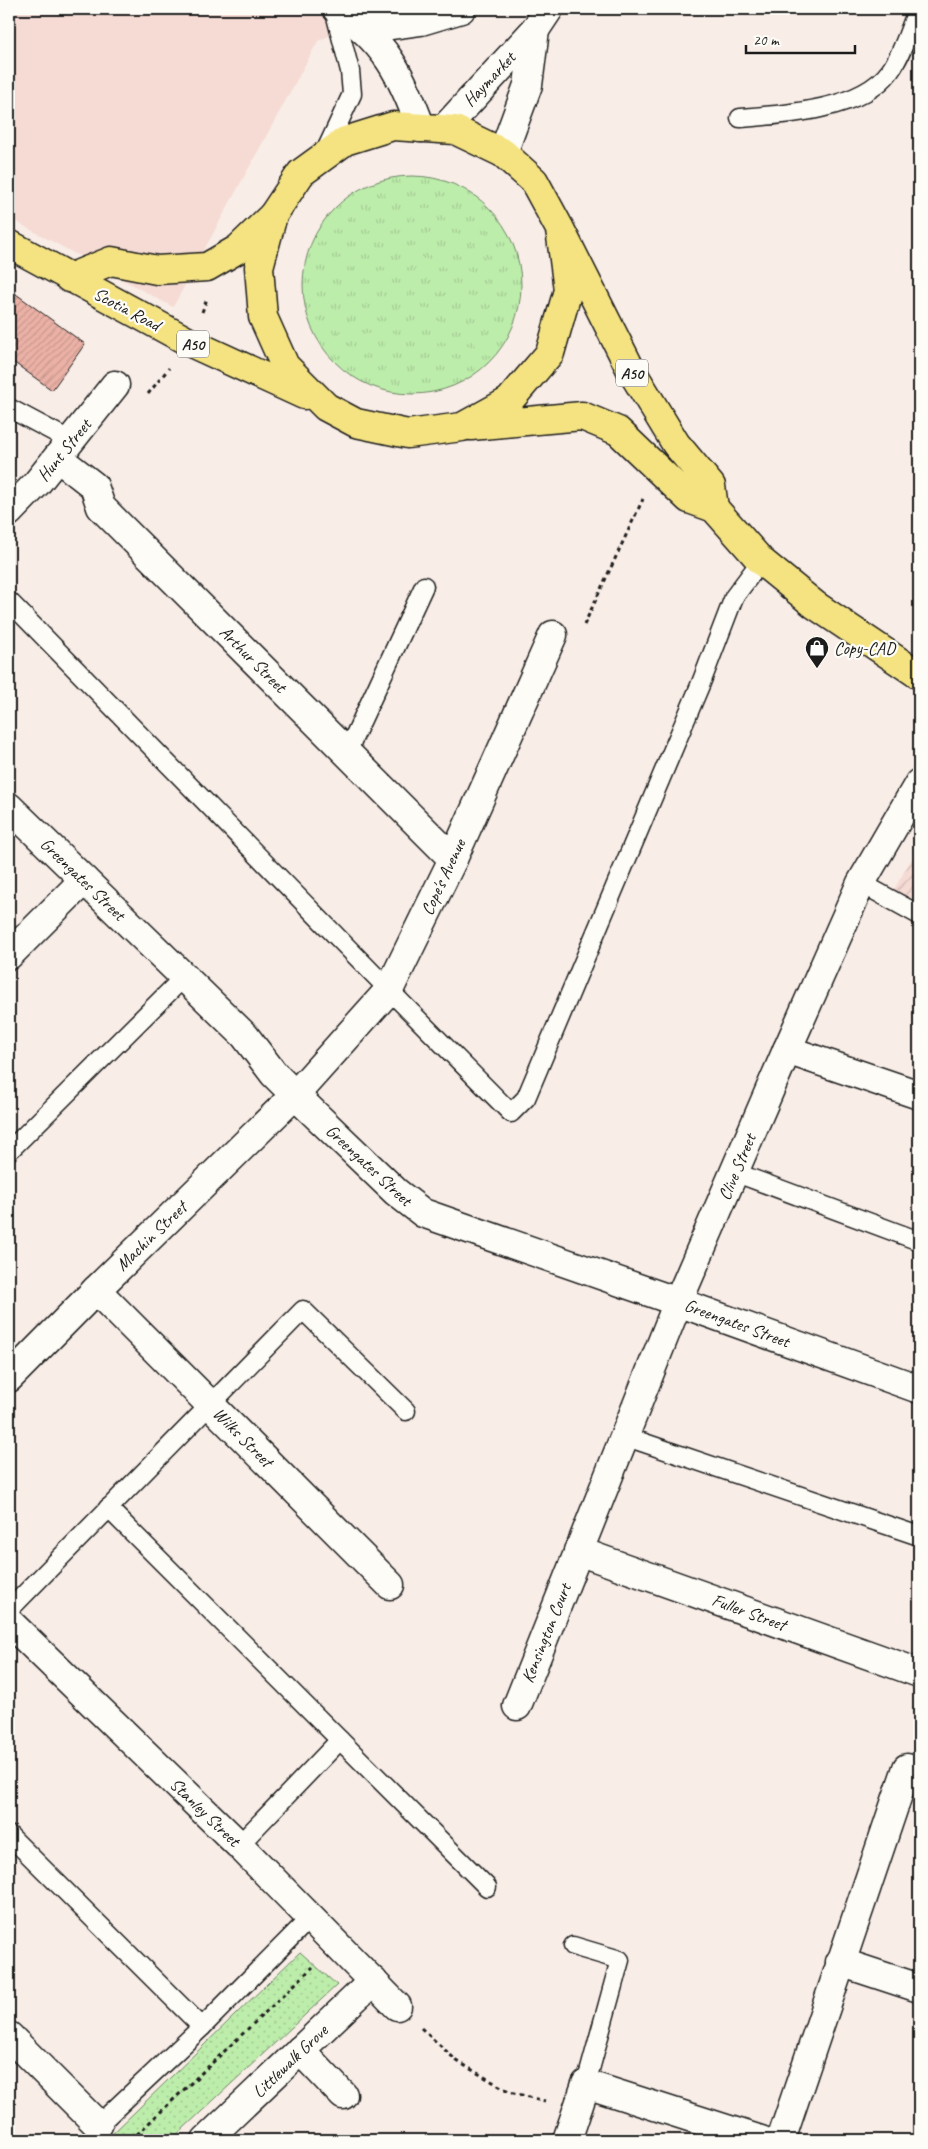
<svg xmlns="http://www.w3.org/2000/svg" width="928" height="2149" viewBox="0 0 928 2149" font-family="Caveat,sans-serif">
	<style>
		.built { fill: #f5dbd4 }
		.industrial { fill: url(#industrial-furrows) }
		.grass { fill: url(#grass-tufts); stroke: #6c8464 }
		.park { fill: url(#park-dots); stroke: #6c8464 }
		.building { fill: url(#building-hatch); stroke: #1c1c1c }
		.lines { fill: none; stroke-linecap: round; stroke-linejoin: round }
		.service-casing { stroke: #1c1c1c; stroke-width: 21 }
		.minor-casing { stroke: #1c1c1c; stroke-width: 31 }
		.tertiary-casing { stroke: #1c1c1c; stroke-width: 31 }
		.primary-casing { stroke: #1c1c1c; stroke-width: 31 }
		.path { stroke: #1c1c1c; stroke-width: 3; stroke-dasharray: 4 4; stroke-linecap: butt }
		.service { stroke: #fdfcf7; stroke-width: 18 }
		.minor { stroke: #fdfcf7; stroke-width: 28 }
		.tertiary { stroke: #fdfcf7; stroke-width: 28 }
		.primary { stroke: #f5e382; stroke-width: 28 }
		.labels { text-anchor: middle; stroke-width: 4.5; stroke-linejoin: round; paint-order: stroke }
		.shield { fill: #fdfcf7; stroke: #605f5e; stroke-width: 1 }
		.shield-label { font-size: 16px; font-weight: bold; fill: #1c1c1c }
		.street-label { font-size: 18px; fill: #1c1c1c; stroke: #fdfcf7 }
		.poi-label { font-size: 18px; fill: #1c1c1c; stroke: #fdfcf7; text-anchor: start }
	</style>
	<defs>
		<pattern id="industrial-furrows" width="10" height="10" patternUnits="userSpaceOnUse" patternTransform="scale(1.25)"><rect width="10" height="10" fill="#f5dbd4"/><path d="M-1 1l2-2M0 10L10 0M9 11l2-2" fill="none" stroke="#d1bbb5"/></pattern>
		<pattern id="grass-tufts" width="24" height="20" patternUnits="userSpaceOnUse" patternTransform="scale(1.25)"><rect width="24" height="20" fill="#bdedab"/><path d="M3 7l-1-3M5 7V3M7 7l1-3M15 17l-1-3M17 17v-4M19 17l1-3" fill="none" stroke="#a2cb93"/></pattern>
		<pattern id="park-dots" width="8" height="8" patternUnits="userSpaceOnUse" patternTransform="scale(1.25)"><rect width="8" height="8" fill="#bdedab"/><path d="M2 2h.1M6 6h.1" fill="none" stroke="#a2cb93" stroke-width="1.8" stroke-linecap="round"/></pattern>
		<pattern id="building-hatch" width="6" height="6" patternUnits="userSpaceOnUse" patternTransform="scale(1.25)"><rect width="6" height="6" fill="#ebb1a6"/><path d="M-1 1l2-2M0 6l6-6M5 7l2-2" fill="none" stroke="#c9988e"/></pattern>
	</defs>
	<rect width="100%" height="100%" fill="#f9ede7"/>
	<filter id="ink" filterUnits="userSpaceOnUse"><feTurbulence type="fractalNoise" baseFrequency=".02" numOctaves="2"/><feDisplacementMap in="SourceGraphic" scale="10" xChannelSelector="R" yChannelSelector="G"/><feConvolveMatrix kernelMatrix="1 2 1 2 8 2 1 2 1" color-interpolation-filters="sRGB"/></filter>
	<g filter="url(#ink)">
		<polygon class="built" points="9,9 388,9 318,41 173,307 9,218"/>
		<polygon class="industrial" points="919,846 919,908 892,893"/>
		<circle class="grass" cx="412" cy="285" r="109"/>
		<polygon class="park" points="300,1952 337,1985 171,2140 106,2140"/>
		<polygon class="building" points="9,289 85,344 52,390 9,359"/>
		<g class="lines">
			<g class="service-casing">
				<g id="service">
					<path d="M740 118C784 115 862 110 890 71 903 53 909 29 918 9"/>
					<polyline points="325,152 352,94 350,71 334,9"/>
					<polyline points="9,408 71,441"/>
					<polyline points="9,601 389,990 511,1113 526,1098 701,683 734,597 761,561"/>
					<polyline points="347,752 424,586"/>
					<polyline points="861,883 919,915"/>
					<polyline points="9,1151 184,977"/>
					<polyline points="734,1172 919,1241"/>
					<polyline points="624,1436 919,1536"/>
					<polyline points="108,1508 487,1887"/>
					<polyline points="9,1610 303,1310 406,1411"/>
					<polyline points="9,1835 202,2027"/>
					<polyline points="239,1845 340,1740"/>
					<polyline points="573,1946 620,1960 586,2084"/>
					<polyline points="98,2125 202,2027 311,1917"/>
				</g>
			</g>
			<g class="minor-casing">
				<g id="minor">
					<polyline points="58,458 94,486 101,507 453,859"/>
					<polyline points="9,512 37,483 115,385"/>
					<polyline points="9,807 245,1036 274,1074 295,1095 396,1192 423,1213 678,1302 919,1389"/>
					<polyline points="9,955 84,880"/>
					<polyline points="787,1050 919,1095"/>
					<polyline points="96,1290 390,1585"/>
					<polyline points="9,1378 96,1290 295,1095 389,990 453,859 553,635"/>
					<polyline points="578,1551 919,1673"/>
					<polyline points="9,1622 239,1845 397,2006"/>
					<polyline points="517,1706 678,1302 787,1050 861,883 919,783"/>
					<polyline points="840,1962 919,1988"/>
					<polyline points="9,2036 98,2125"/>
					<polyline points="300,2050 343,2095"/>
					<polyline points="206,2140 373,1981"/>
					<polyline points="567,2140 586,2084 761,2140"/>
					<polyline points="781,2140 907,1768"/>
				</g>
			</g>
			<g class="tertiary-casing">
				<g id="tertiary">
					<path d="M337 9C385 41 402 75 421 128"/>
					<polyline points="363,29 421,21 461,9"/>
					<polyline points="444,129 535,30 549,9"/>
					<polyline points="503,153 528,85 535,30"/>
				</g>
			</g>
			<g class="primary-casing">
				<g id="primary">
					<polyline points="560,229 568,290 550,353 509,401 462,427 408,434 356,423 326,407 285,366 263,317 259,267 273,215 301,173 345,141 393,126 455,130 503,153 534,181 560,229 631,370 676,444 711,486 714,508"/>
					<polyline points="9,244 191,343 304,395"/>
					<polyline points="69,278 111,261 157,270 207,267 238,249 272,216"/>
					<polyline points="471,426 582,416 618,431 689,499 714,508 761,561 815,605 919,675"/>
				</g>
			</g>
			<g class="path">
				<polyline points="202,312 207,299"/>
				<polyline points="148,394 169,368"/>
				<polyline points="584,625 643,499"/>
				<polyline points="421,2028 457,2061 510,2092 545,2101"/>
				<polyline points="131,2140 313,1967"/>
			</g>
			<use href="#service" class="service"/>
			<use href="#minor" class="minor"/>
			<use href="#tertiary" class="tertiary"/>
			<use href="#primary" class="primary"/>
		</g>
	</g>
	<defs>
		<g id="shop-pin" transform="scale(1.25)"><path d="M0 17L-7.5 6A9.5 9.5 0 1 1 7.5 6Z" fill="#1c1c1c" stroke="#fdfcf7"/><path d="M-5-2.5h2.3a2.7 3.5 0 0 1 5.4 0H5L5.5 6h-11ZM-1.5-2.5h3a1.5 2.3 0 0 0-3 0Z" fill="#fff"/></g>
	</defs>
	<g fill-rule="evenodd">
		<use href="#shop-pin" x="817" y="648"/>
	</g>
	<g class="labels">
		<g class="shield">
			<rect x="177" y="330.5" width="32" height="27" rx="4"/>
			<rect x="616" y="359.5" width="32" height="27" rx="4"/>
		</g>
		<g class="shield-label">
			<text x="193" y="350">A50</text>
			<text x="632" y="379">A50</text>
		</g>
		<g class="street-label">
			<text transform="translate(489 79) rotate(-47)" y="6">Haymarket</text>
			<text transform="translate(127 309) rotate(28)" y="6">Scotia Road</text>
			<text transform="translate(64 450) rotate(-51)" y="6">Hunt Street</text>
			<text transform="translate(253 659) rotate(45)" y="6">Arthur Street</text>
			<text transform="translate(443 877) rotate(-65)" y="6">Cope's Avenue</text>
			<text transform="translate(83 879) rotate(44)" y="6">Greengates Street</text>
			<text transform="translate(369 1165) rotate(43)" y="6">Greengates Street</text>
			<text transform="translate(737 1167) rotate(-67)" y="6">Clive Street</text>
			<text transform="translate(151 1236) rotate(-44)" y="6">Machin Street</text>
			<text transform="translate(737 1323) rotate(20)" y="6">Greengates Street</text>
			<text transform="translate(243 1437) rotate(45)" y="6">Wilks Street</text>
			<text transform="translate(749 1612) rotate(20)" y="6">Fuller Street</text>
			<text transform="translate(546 1633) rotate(-68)" y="6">Kensington Court</text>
			<text transform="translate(205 1812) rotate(44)" y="6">Stanley Street</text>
			<text transform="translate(290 2061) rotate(-44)" y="6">Littlewalk Grove</text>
		</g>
		<g class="poi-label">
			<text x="834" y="654">Copy-CAD</text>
		</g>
	</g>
	<rect width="928" height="2149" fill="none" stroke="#fdfcf7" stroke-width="30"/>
	<rect x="15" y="15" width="898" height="2119" fill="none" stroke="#1c1c1c" stroke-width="2" filter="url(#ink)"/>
	<path d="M746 45v8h109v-8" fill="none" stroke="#1c1c1c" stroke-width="2.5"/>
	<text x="753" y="45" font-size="15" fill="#1c1c1c" stroke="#fdfcf7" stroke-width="4" paint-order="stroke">20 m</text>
</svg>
